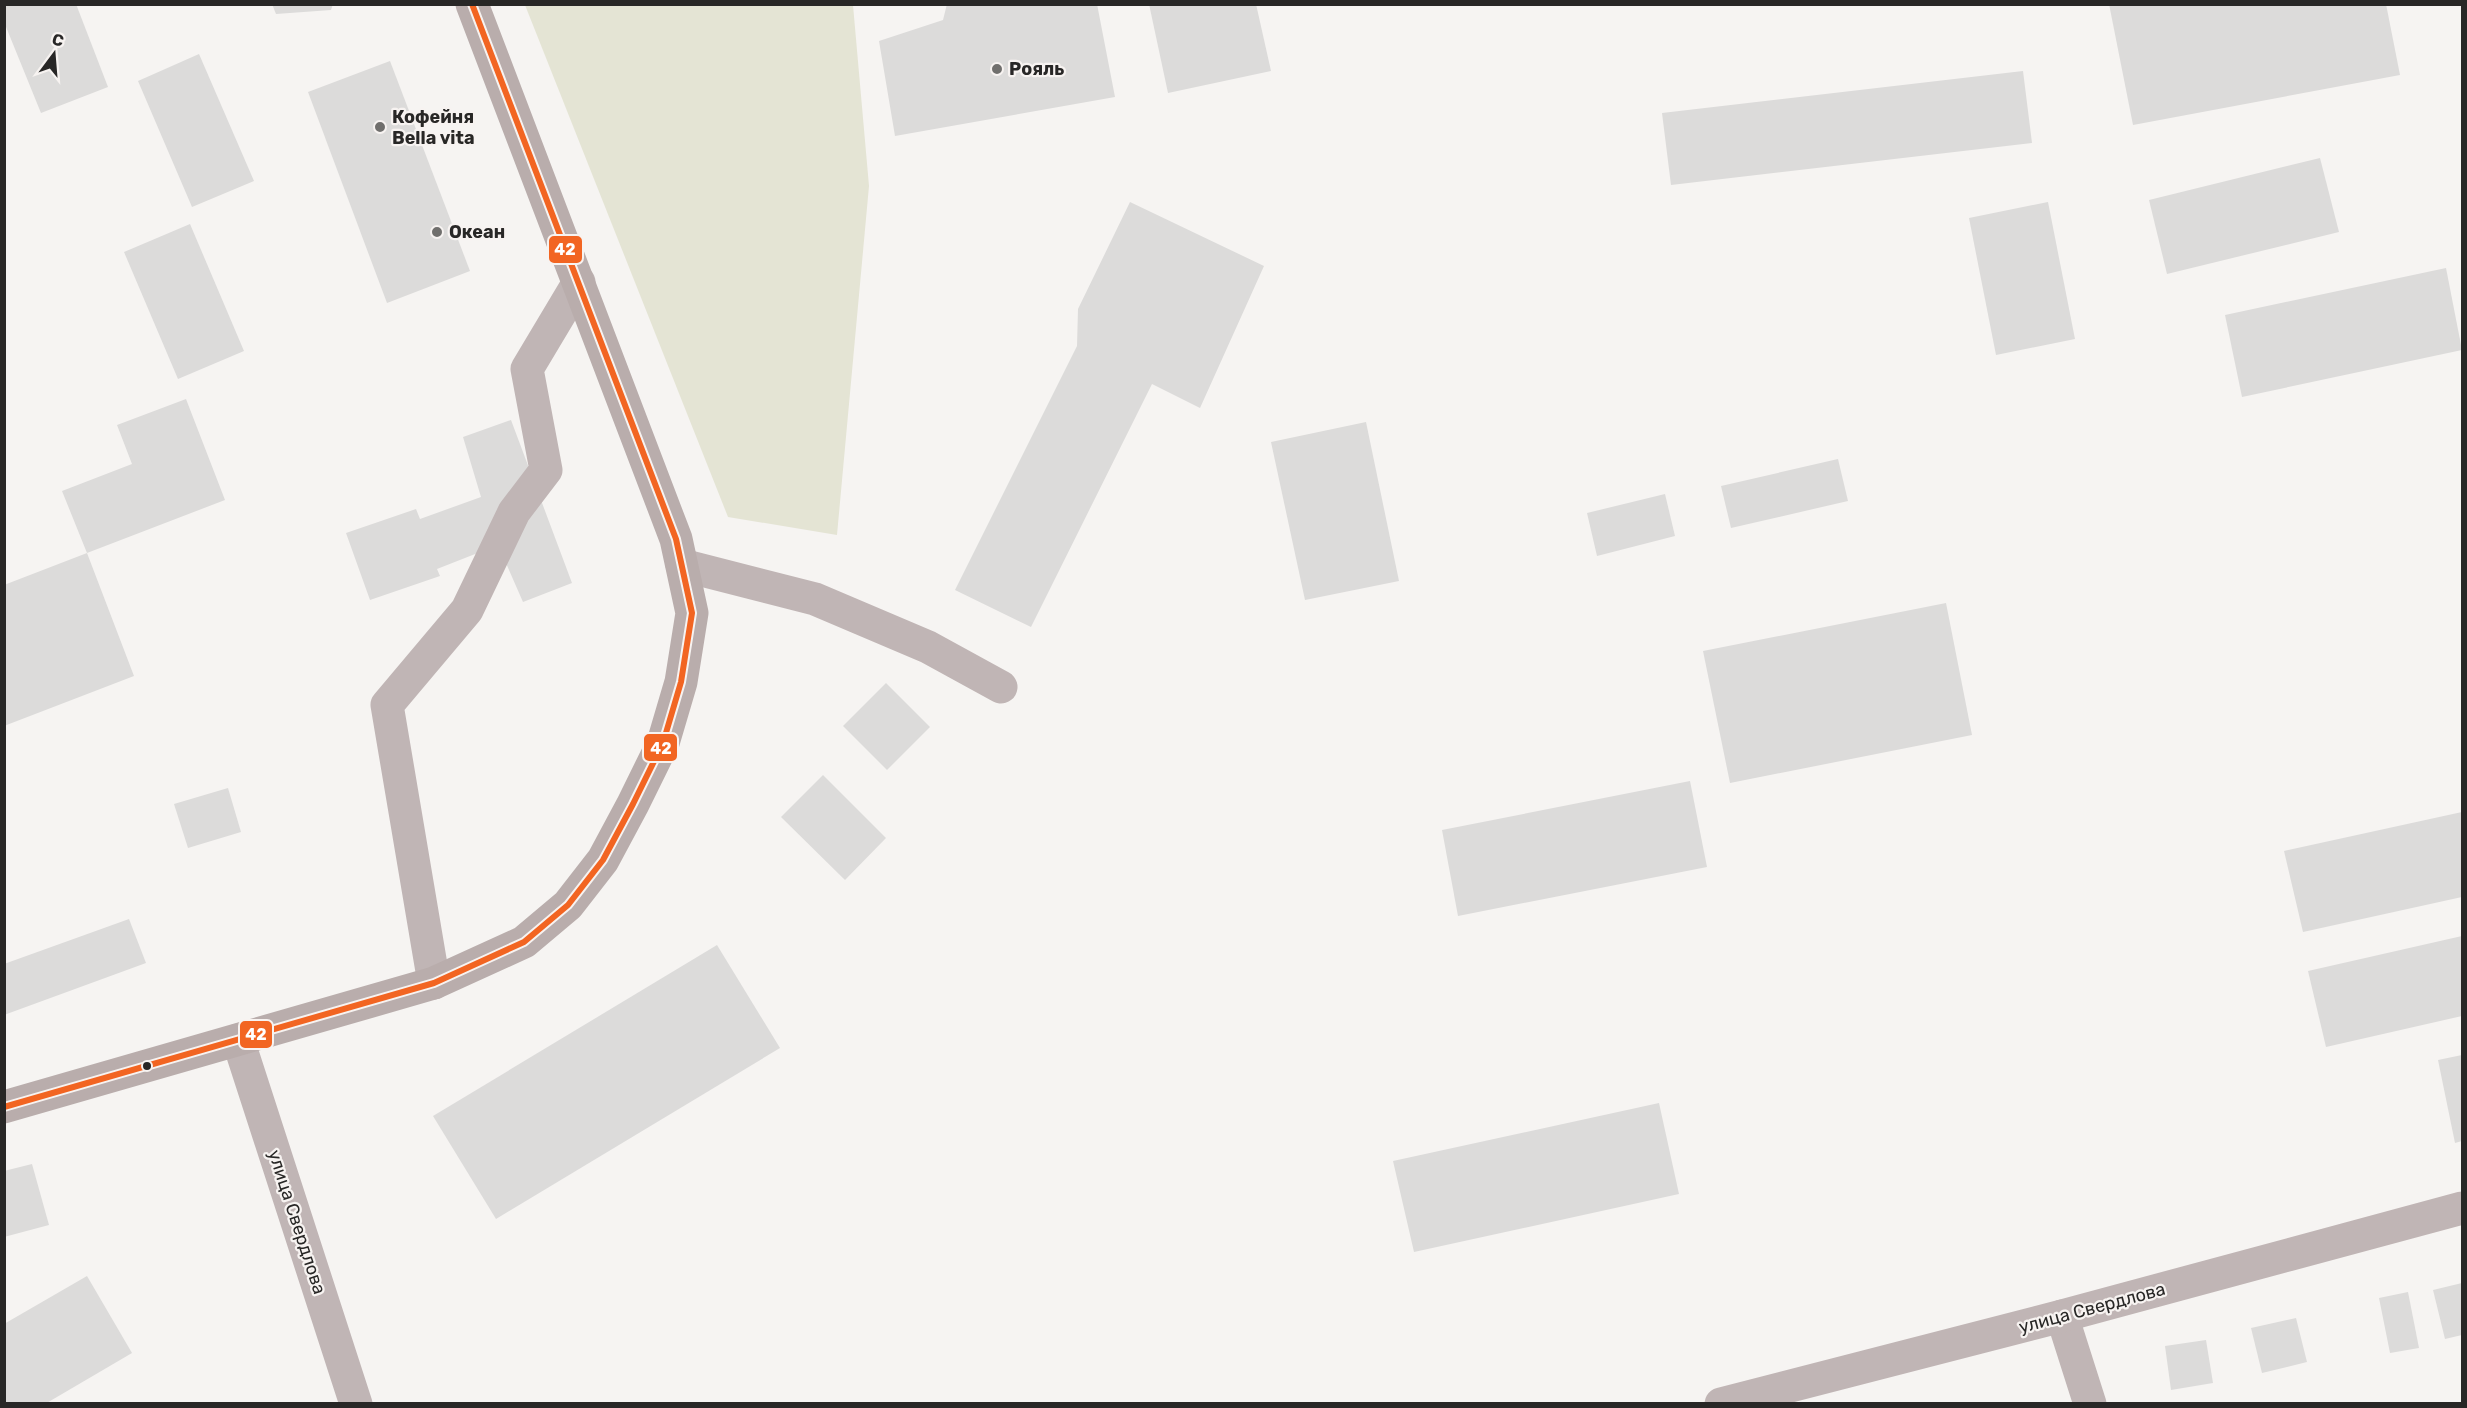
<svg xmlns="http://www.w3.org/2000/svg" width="2467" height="1408" viewBox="0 0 2467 1408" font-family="Rubik,sans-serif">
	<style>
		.green { fill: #e4e4d4 }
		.building { fill: #dcdbda }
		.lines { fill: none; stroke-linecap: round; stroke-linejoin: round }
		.minor { stroke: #c0b5b5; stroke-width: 33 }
		.major { stroke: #b9adac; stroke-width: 33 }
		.bus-1-casing { stroke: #f7f3f1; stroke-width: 10 }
		.bus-1 { stroke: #f26522; stroke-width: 6 }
		.poi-dot { fill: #706f6d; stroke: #f7f3f1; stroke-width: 2 }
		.bus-dot { fill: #282726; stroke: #f7f3f1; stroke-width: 2 }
		.labels { text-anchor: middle; stroke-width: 4.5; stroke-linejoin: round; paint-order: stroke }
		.poi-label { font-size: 18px; font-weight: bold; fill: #282726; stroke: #f7f3f1; text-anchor: start }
		.street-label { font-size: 18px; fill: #282726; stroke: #f7f3f1 }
		.line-badge { stroke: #f7f3f1; stroke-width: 2 }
		.badge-label { font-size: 16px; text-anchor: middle; font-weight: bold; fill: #fff }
	</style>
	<rect width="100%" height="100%" fill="#f6f4f2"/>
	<polygon class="green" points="525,5 853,5 869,186 837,535 728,517"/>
	<g class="building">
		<polygon points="4,4 76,4 108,87 41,113 4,22"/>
		<polygon points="272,4 333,4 331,10 276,14"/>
		<polygon points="947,4 1097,4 1115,97 895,136 879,41 943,20"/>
		<polygon points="1149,4 1256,4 1271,71 1168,93"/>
		<polygon points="2109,4 2386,4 2400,75 2133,125"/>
		<polygon points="199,54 254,181 192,207 138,81"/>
		<polygon points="390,61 470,271 387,303 308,92"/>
		<polygon points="2023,71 2032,143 1671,185 1662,113"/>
		<polygon points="2320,158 2339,232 2167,274 2149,200"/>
		<polygon points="1130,202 1264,266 1200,408 1152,384 1031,627 955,590 1077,346 1078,309"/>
		<polygon points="2048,202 2075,339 1996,355 1969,218"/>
		<polygon points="190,224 244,351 178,379 124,252"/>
		<polygon points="2446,268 2462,350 2242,397 2225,315"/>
		<polygon points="186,399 225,500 87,553 134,676 4,726 4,585 87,553 62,491 132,464 117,425"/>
		<polygon points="511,420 572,583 523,602 498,545 437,569 440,576 370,600 346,533 416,509 420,519 481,497 463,437"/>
		<polygon points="1366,422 1399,581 1305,600 1271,442"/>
		<polygon points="1838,459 1848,501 1731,528 1721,486"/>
		<polygon points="1665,494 1675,536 1597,556 1587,513"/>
		<polygon points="1946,603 1972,735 1730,783 1703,651"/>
		<polygon points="886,683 930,727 887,770 843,726"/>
		<polygon points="823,775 886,838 845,880 781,817"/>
		<polygon points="1690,781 1707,867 1458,916 1442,830"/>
		<polygon points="228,788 241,832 188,848 174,804"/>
		<polygon points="2462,812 2462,897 2303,932 2284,851"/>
		<polygon points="129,919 146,963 4,1015 4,964"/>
		<polygon points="2462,936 2462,1016 2326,1047 2308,971"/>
		<polygon points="717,945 780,1048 496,1219 433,1116"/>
		<polygon points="2462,1055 2462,1141 2455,1143 2438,1060"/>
		<polygon points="1659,1103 1679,1194 1414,1252 1393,1161"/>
		<polygon points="32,1164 49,1225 4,1237 4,1171"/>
		<polygon points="87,1276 132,1353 45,1404 4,1404 4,1324"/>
		<polygon points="2462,1283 2462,1335 2445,1339 2433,1290"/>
		<polygon points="2408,1292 2419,1348 2390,1353 2379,1298"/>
		<polygon points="2296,1318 2307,1362 2262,1373 2251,1328"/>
		<polygon points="2206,1340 2213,1383 2171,1390 2165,1346"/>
	</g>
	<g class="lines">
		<g class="minor">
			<polyline points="682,565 815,599 928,647 1001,687"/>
			<polyline points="434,983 387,705 467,610 514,512 546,470 527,369 579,282"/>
			<polyline points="238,1040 356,1404"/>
			<polyline points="2062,1316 2090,1404"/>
			<polyline points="1721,1404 2062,1316 2462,1208"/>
		</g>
		<polyline class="major" points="4,1107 434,983 524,942 568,905 603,860 633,804 663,743 681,682 692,613 676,539 472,4"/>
		<g class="bus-1-casing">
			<polyline id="bus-1" points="4,1107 434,983 524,942 568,905 603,860 633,804 663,743 681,682 692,613 676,539 472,4"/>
		</g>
		<use href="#bus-1" class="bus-1"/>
	</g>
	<g class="poi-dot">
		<circle cx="997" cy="69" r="6"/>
		<circle cx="380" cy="127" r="6"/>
		<circle cx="437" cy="232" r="6"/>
	</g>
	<circle class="bus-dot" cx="147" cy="1066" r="5"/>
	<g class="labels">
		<g class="poi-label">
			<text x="1009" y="75">Рояль</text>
			<text x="392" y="123">Кофейня<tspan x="392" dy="21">Bella vita</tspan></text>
			<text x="449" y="238">Океан</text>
		</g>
		<g class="street-label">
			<text transform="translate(297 1222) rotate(72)" y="6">улица Свердлова</text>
			<text transform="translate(2092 1308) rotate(-15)" y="6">улица Свердлова</text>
		</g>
	</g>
	<g class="line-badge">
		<rect x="548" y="235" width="35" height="29" rx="6" fill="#f26522"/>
		<rect x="643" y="733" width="35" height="29" rx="6" fill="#f26522"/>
		<rect x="239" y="1020" width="34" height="29" rx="6" fill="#f26522"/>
	</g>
	<g class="badge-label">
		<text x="565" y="255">42</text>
		<text x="661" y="754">42</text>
		<text x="256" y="1040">42</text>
	</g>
	<rect width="2467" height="1408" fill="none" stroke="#282726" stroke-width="12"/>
	<g transform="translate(54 54) rotate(16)" stroke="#f7f3f1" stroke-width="4.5" paint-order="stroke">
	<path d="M0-4.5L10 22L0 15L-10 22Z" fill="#282726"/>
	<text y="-9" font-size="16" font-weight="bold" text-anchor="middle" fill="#282726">С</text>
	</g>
</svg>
